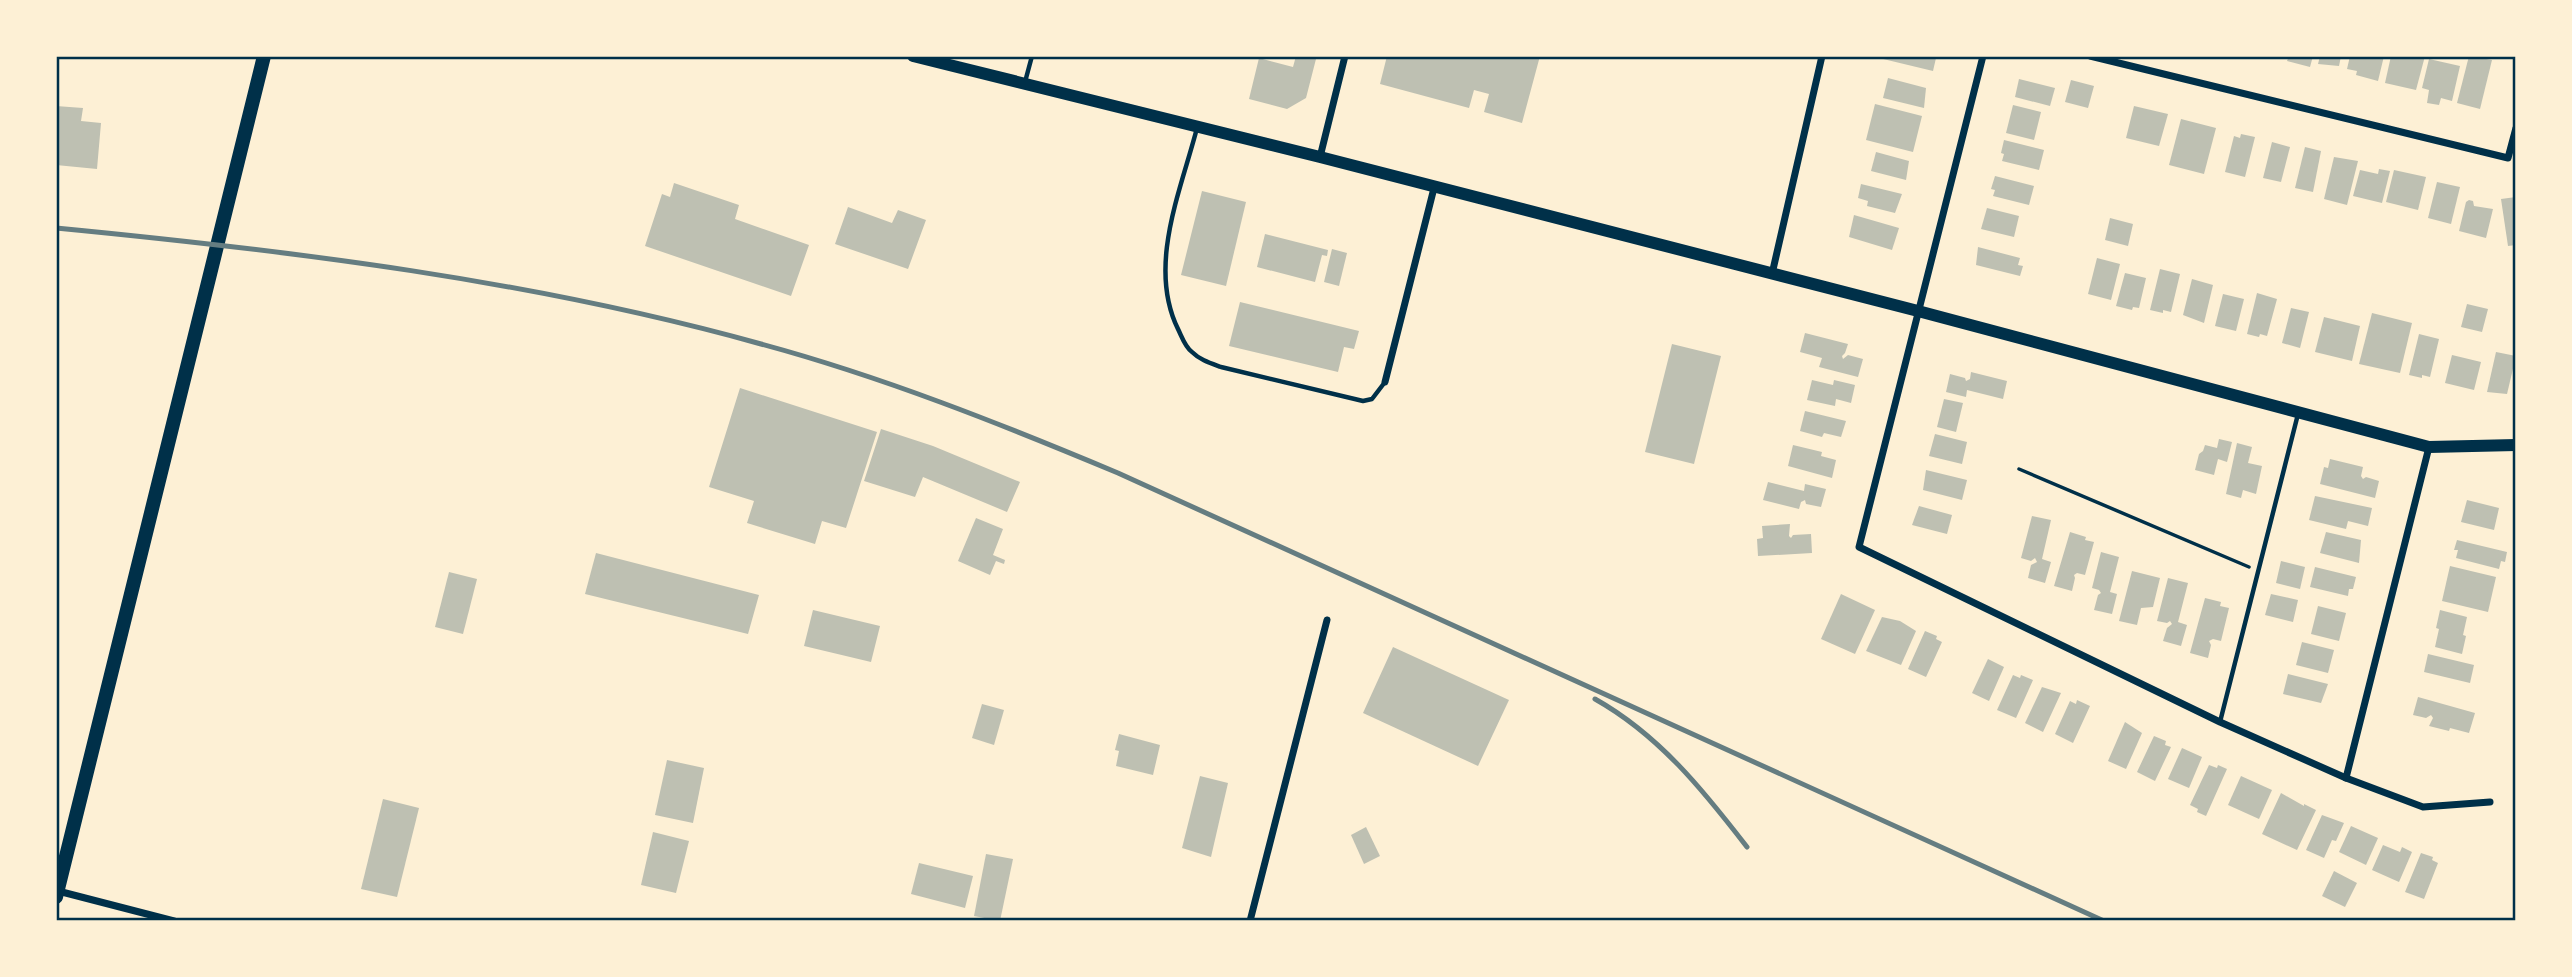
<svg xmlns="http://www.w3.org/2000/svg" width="2572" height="977" viewBox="0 0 2572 977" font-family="'Varela Round',sans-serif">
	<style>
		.building { fill: #bec0b2 }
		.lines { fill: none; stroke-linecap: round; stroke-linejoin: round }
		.path { stroke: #003049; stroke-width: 3.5 }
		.service { stroke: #003049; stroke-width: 4.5 }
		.minor { stroke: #003049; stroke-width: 7 }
		.tertiary { stroke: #003049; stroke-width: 12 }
		.secondary { stroke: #003049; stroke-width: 14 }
		.rail { stroke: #657d81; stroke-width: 5 }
		.neatline { fill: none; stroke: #003049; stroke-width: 2.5 }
	</style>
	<rect width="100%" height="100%" fill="#fdf0d5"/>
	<g class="building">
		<polygon points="1296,56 1316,59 1306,98 1287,109 1249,99 1259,58 1293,67"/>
		<polygon points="1387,56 1540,56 1522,123 1484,112 1489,94 1474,90 1469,108 1380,84"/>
		<polygon points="1880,56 1936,56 1936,58 1933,71 1879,58"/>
		<polygon points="2289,56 2313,56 2310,67 2287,61"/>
		<polygon points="2320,56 2341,56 2339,66 2318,64"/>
		<polygon points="2350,56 2384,56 2378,81 2356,75 2357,71 2347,69"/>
		<polygon points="2391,56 2425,56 2416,90 2385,83"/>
		<polygon points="2469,56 2492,60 2480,109 2457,103"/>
		<polygon points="2429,59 2460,66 2452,101 2441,98 2439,105 2427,103 2429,90 2422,88"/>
		<polygon points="1888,78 1926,88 1924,108 1883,98"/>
		<polygon points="2019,79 2055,88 2050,106 2015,97"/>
		<polygon points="2071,80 2094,86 2088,108 2065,102"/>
		<polygon points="1875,104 1922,116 1913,152 1866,140"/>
		<polygon points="2013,105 2041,112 2034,140 2006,133"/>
		<polygon points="56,106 83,108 81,121 101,123 97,169 56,165"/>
		<polygon points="2134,106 2168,114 2159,146 2126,138"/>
		<polygon points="2181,119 2216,128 2204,174 2169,165"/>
		<polygon points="2241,134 2255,137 2245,177 2225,172 2234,136 2240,138"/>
		<polygon points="2004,140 2044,150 2039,170 2002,161 2004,154 2001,153"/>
		<polygon points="2272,142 2290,147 2281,182 2263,178"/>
		<polygon points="2305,147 2321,151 2313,192 2295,188"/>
		<polygon points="1876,152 1909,161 1906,180 1871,171"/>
		<polygon points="2334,157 2358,161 2347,205 2324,199"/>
		<polygon points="2379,169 2390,171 2382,203 2353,196 2360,170 2378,174"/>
		<polygon points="2394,170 2426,177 2418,210 2386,202"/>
		<polygon points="1995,176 2034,186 2029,205 1993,196 1995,190 1991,189"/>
		<polygon points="2437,182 2460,187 2451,224 2428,218"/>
		<polygon points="674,183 739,205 735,219 809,245 791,296 645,246 662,194 670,197"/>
		<polygon points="1861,184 1902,194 1895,213 1867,206 1868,201 1858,198"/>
		<polygon points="1202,191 1246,202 1226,286 1181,275"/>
		<polygon points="2516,197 2516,245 2508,246 2501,199"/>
		<polygon points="2469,200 2473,201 2474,206 2493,209 2486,238 2459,231 2466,202"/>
		<polygon points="848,207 892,223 898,210 926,220 908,269 835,244"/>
		<polygon points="1987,208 2019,216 2014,237 1981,229"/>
		<polygon points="1854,215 1899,228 1892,250 1849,237"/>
		<polygon points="2110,218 2133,224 2128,246 2105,240"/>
		<polygon points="1265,234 1328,250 1327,256 1322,255 1315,282 1257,267"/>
		<polygon points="1978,247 2020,258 2018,265 2023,266 2020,276 1976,265"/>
		<polygon points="1332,249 1347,253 1339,286 1324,282"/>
		<polygon points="2097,258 2120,264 2111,300 2088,294"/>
		<polygon points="2160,269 2180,274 2171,312 2163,310 2163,313 2150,310"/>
		<polygon points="2125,273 2146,278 2139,308 2133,307 2132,310 2116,306"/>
		<polygon points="2192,279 2213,285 2204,323 2183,315"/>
		<polygon points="2257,293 2277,299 2267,336 2260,334 2259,337 2247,334"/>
		<polygon points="2223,294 2244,299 2236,331 2215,326"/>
		<polygon points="1240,302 1359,331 1354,349 1344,347 1338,372 1229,346"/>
		<polygon points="2467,304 2488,309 2482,332 2461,327"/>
		<polygon points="2291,308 2309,312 2300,348 2282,343"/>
		<polygon points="2372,313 2412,323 2400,373 2359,364"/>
		<polygon points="2324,317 2360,326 2352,361 2315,352"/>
		<polygon points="1805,333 1848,344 1845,353 1842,356 1843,359 1848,355 1863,359 1858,377 1819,367 1822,358 1800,352"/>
		<polygon points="2419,334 2439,339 2430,377 2422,375 2422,378 2409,375"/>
		<polygon points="1672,344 1721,356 1694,464 1645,452"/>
		<polygon points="2496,352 2516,356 2507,394 2487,392"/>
		<polygon points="2452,355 2481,362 2474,390 2445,383"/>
		<polygon points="1971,372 2007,381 2003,399 1967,390 1966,397 1946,392 1950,374 1965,378 1966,381 1970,379"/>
		<polygon points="1812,380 1833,385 1834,380 1855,385 1851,403 1836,399 1835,406 1807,400"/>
		<polygon points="740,388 877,432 846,528 822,521 815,544 747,523 754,501 709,487"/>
		<polygon points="1944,399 1963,403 1956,432 1937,427"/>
		<polygon points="1805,411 1846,421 1841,437 1824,433 1822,437 1800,431"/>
		<polygon points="881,429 933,446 1020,482 1007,512 923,477 915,497 864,481"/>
		<polygon points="1935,434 1967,442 1962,464 1929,456"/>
		<polygon points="2219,439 2232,442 2227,462 2218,459 2214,475 2195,470 2199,454 2203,451 2205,445 2217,448"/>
		<polygon points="2237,443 2252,447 2248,463 2262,466 2256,494 2243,490 2241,498 2226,494"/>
		<polygon points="1793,445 1822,452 1821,456 1836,460 1832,478 1788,466"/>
		<polygon points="2330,459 2363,467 2361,476 2363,479 2366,477 2379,481 2375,498 2320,484 2324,467 2328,468"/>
		<polygon points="1926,470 1967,480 1962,500 1923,490"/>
		<polygon points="1768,482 1804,491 1805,484 1826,489 1821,507 1806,504 1805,500 1801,502 1799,509 1763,500"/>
		<polygon points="2315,496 2372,508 2368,526 2348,521 2346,529 2309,520"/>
		<polygon points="2467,500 2499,508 2494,530 2461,522"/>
		<polygon points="1919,506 1952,515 1947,534 1912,525"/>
		<polygon points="2032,516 2051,520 2042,559 2051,562 2045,583 2028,578 2031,565 2037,562 2035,558 2031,561 2021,558"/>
		<polygon points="976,518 1003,529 993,555 1005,560 1004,564 996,561 990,575 958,561"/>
		<polygon points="1790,524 1789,536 1791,538 1793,535 1811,534 1812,553 1758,556 1757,539 1763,538 1762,526"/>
		<polygon points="2070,532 2086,537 2085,540 2094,542 2085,575 2077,573 2074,575 2075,578 2072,591 2054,586"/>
		<polygon points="2326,532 2361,540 2359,563 2320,553"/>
		<polygon points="2457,540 2507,552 2505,562 2501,561 2499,569 2456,558 2458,550 2454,550"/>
		<polygon points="2101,552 2119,557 2110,592 2117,594 2112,614 2094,610 2098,595 2101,593 2099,590 2092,588"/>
		<polygon points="596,553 759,595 748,634 585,594"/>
		<polygon points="2281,561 2305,567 2300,589 2276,583"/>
		<polygon points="2450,566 2496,577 2488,612 2442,601"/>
		<polygon points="2315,567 2356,577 2353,589 2349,589 2348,596 2310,587"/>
		<polygon points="2132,571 2160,578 2153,607 2141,608 2137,625 2119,621"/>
		<polygon points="449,572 477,579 463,634 435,627"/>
		<polygon points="2168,578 2188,583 2178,622 2187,625 2181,646 2163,641 2167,628 2172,624 2170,621 2167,623 2157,621"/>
		<polygon points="1841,594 1875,610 1855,654 1821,639"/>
		<polygon points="2271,594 2298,600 2293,622 2265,615"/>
		<polygon points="2205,598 2221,602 2220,606 2229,608 2221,641 2213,639 2209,641 2211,645 2208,658 2190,653"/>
		<polygon points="2318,606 2346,613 2339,641 2311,634"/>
		<polygon points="813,610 880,626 871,662 804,646"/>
		<polygon points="2440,610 2467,617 2463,635 2466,636 2462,654 2435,647 2439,629 2436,628"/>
		<polygon points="1882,617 1900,621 1916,631 1901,665 1866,651"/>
		<polygon points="1925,631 1937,636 1936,639 1942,642 1926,677 1908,669"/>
		<polygon points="2302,642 2334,650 2328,673 2296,665"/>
		<polygon points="1393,647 1509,700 1478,766 1363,713"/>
		<polygon points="2428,654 2474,665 2470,683 2424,672"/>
		<polygon points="1988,659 2004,667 1989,701 1972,693"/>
		<polygon points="2288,674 2328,684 2321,703 2283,694"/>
		<polygon points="2013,675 2020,678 2021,675 2033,680 2016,718 1997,710"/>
		<polygon points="2042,687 2061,693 2043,732 2025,723"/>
		<polygon points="2418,697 2475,713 2469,733 2450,728 2449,731 2429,726 2433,718 2431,715 2426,718 2413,715"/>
		<polygon points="2077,700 2090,706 2073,743 2055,734 2070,701 2076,704"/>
		<polygon points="982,704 1004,710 994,745 972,738"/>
		<polygon points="2125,722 2142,733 2126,769 2108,761"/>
		<polygon points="1119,734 1160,745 1153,775 1116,766 1119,751 1115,750"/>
		<polygon points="2154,736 2166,741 2165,745 2171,747 2155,781 2137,772"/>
		<polygon points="2182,748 2202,757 2189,788 2168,779"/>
		<polygon points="667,760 704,768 693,823 655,815"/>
		<polygon points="2209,765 2217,768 2218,765 2227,769 2206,816 2197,812 2198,809 2190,805"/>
		<polygon points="1200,776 1228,783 1211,857 1182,848"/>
		<polygon points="2241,776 2272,790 2259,819 2228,805"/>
		<polygon points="2281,793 2304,806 2304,804 2316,810 2297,850 2262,834"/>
		<polygon points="383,799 419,808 397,897 361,889"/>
		<polygon points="2322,815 2344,823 2336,841 2332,840 2324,858 2306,850"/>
		<polygon points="2351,826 2378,838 2366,865 2339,852"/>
		<polygon points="1366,827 1380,856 1364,864 1351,835"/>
		<polygon points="653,832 689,841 676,893 641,885"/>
		<polygon points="2383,845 2400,852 2402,847 2412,852 2399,882 2372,870"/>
		<polygon points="2421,853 2433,857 2432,860 2438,863 2424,899 2405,892"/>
		<polygon points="986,854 1013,859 1000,921 974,916"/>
		<polygon points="919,863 973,876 965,908 911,894"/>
		<polygon points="2334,871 2357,883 2345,907 2322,896"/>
	</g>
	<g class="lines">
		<polyline class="path" points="2019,469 2249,567"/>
		<g class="service">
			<polyline points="1025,82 1032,56"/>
			<path d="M1197 128C1181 190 1147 266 1178 329 1182 337 1185 347 1192 352 1200 360 1210 363 1221 367L1363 401 1372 399 1385 382"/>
			<polyline points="2220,722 2298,414"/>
		</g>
		<g class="minor">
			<polyline points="1983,56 1859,547 2220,722 2346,778 2423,807 2490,802"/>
			<polyline points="2090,56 2508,158 2516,128"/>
			<polyline points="1320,157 1345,56"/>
			<polyline points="1772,274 1822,56"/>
			<polyline points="1385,382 1434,188"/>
			<polyline points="2346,778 2429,447"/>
			<polyline points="58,891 174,921"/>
			<polyline points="1250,921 1327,620"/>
		</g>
		<polyline class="tertiary" points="913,56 1320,157 1918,311 2429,447 2516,445"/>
		<polyline class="secondary" points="56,897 264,56"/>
		<g class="rail">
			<path d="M56 228C293 251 531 280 761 344 883 377 1001 424 1118 473L2104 921"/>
			<path d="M1595 699C1659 735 1703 790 1747 847"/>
		</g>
	</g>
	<rect width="2572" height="977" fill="none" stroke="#fdf0d5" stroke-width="116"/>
	<rect x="58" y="58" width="2456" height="861" class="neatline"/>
</svg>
